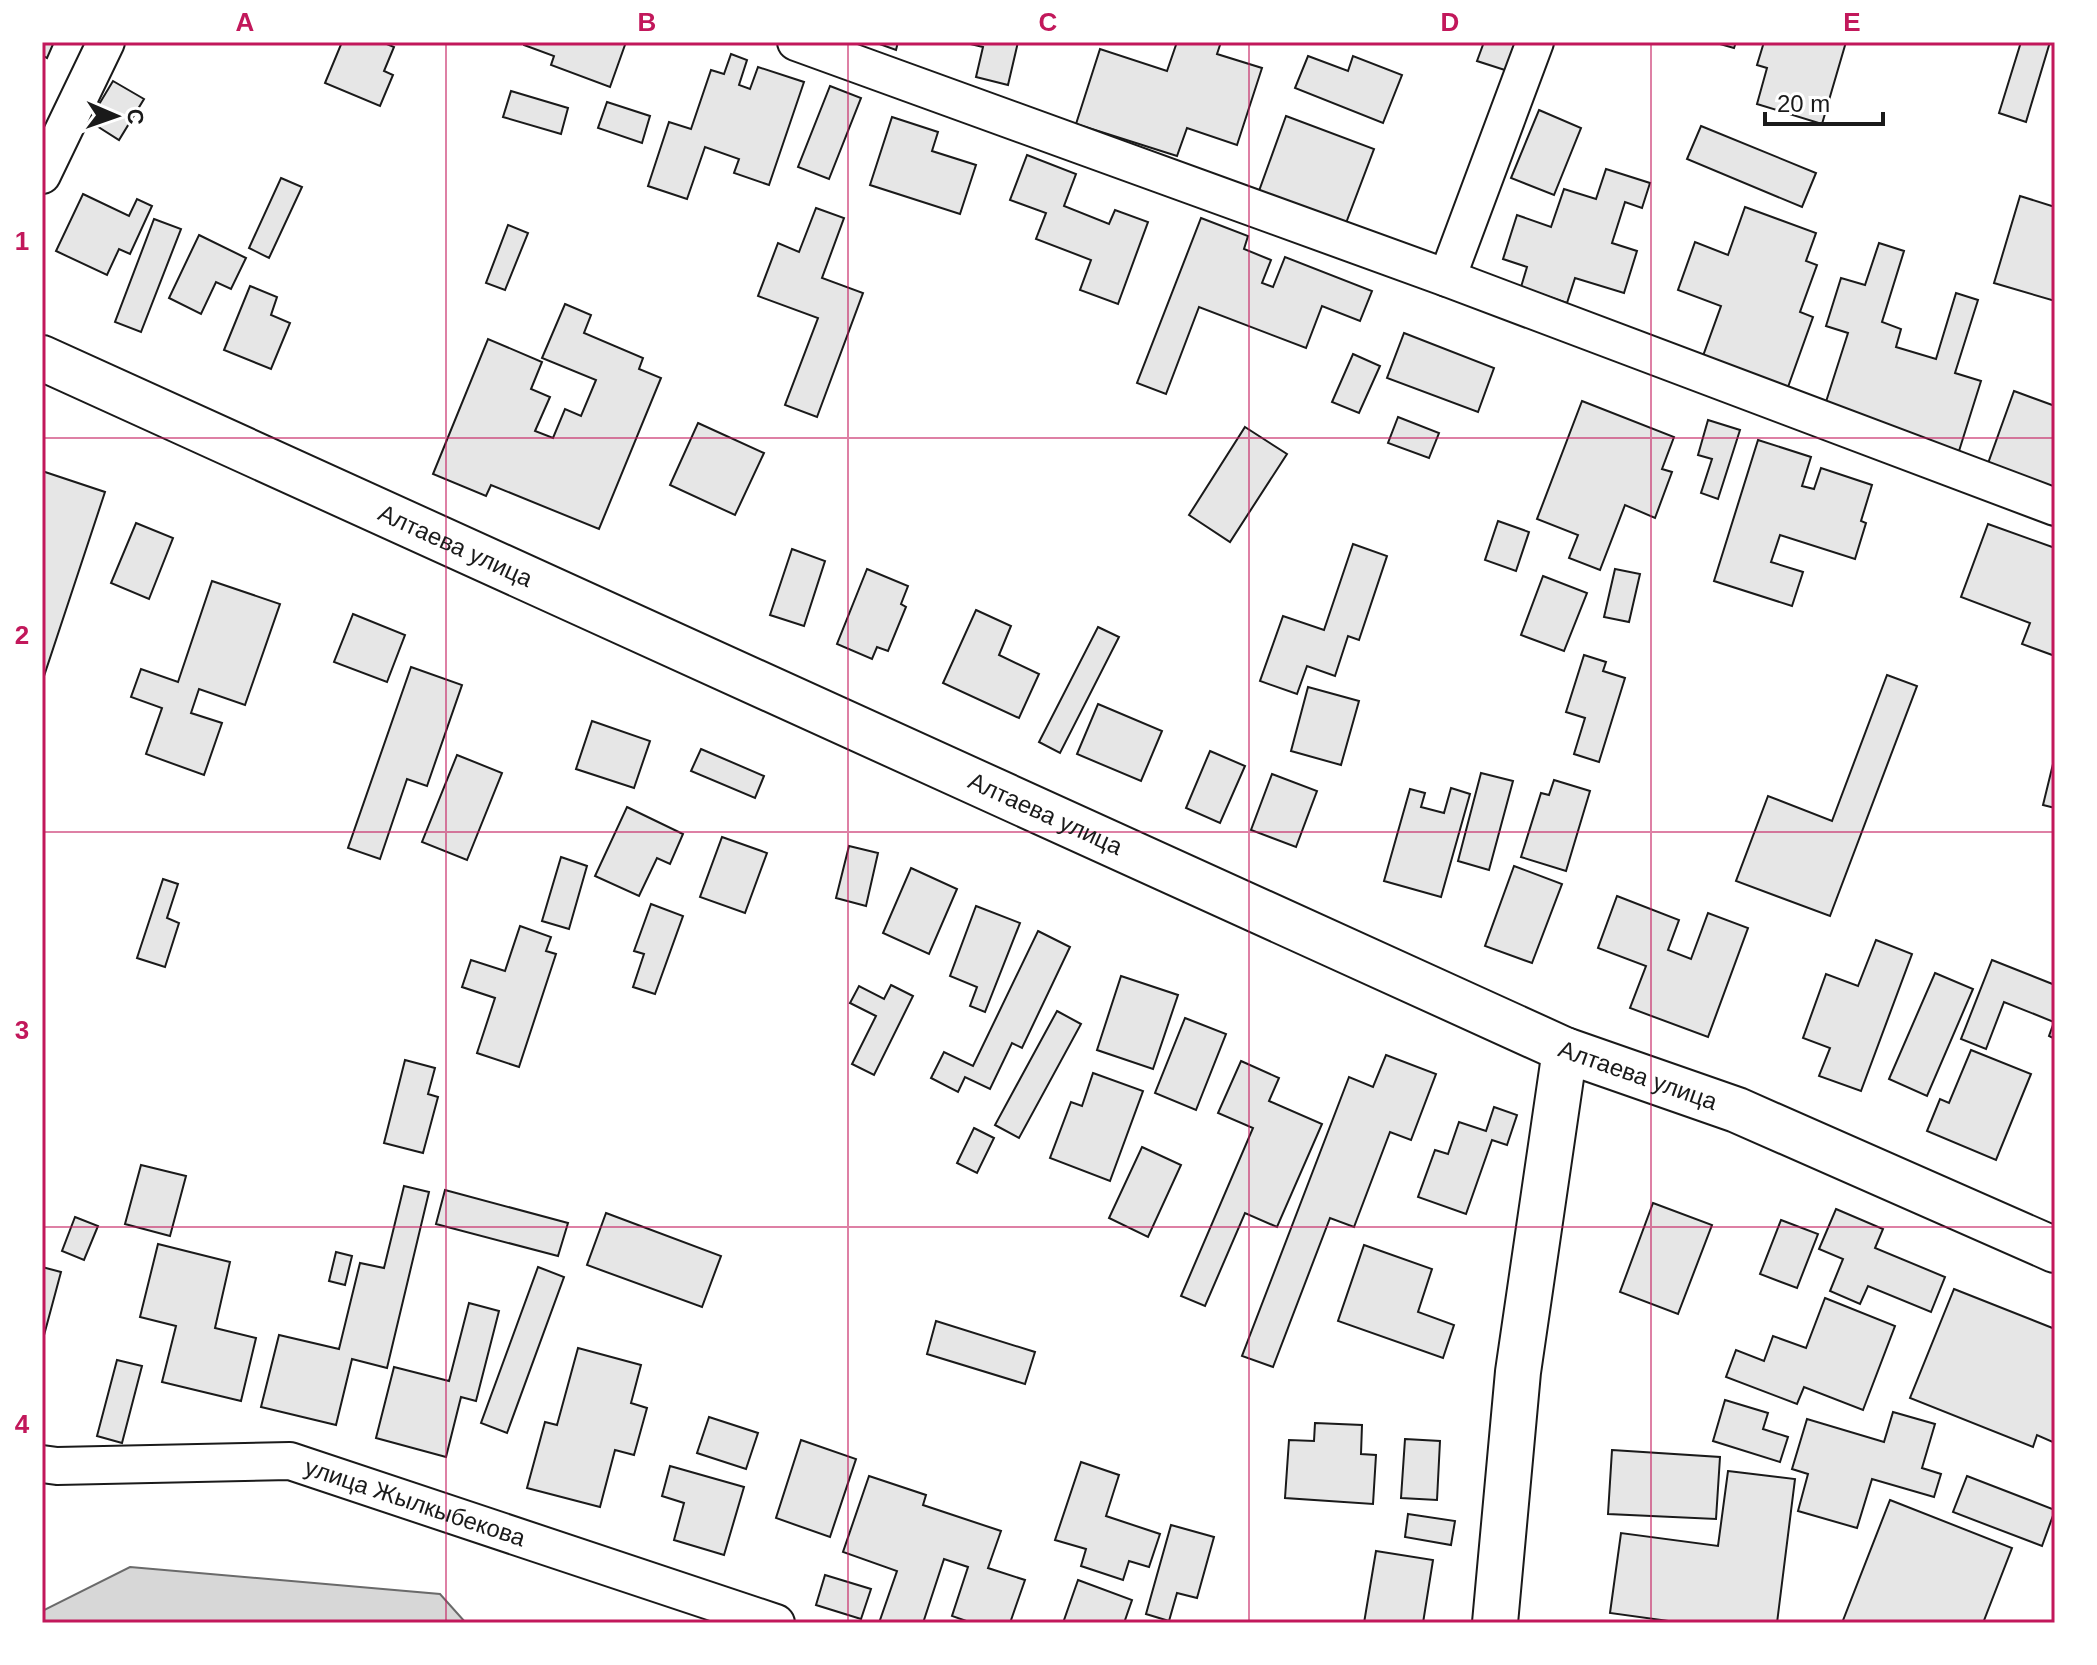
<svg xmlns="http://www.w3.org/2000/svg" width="2097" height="1665" viewBox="0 0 2097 1665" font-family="Arial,sans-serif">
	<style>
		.water { fill: #d7d7d7; stroke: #6a6a6a; stroke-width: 2 }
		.building { fill: #e6e6e6; stroke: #1a1a1a; stroke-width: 2 }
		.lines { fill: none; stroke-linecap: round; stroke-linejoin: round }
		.minor-casing { stroke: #1a1a1a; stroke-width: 40 }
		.tertiary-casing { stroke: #1a1a1a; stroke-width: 48 }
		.minor { stroke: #fff; stroke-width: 36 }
		.tertiary { stroke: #fff; stroke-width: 44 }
		.grid { fill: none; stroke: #c2185b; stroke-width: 2; stroke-opacity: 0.55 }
		.labels { text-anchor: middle; stroke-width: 6; stroke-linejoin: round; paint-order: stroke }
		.street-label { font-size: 24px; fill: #1a1a1a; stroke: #fff }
		.neatline { fill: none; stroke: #c2185b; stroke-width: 3 }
		.grid-label { font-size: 26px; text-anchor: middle; font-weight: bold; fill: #c2185b }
	</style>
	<rect width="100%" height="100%" fill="#fff"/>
	<polygon class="water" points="130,1567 440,1594 466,1623 42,1623 42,1611"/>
	<g class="building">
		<polygon points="42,42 54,42 47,58 42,55"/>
		<polygon points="342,42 382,42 394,47 384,71 393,75 380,106 325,83"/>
		<polygon points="524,42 626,42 610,87 551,65 554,56 524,45"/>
		<polygon points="874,42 898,42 896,50"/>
		<polygon points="962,42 1018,42 1008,85 976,77 983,47"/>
		<polygon points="1177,42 1221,42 1217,54 1262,68 1237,145 1187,128 1177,156 1076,124 1100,49 1167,71"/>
		<polygon points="1484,42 1521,42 1511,72 1477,61"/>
		<polygon points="1713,42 1736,42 1734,48"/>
		<polygon points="1764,42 1846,42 1822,124 1757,104 1767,68 1757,65"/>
		<polygon points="2021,42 2050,42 2026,122 1999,113"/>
		<polygon points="731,54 747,60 739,85 750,89 758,67 804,82 769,185 734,173 739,159 705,147 687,199 648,186 669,122 691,129 711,70 724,74"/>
		<polygon points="1308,56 1348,71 1353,56 1402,75 1383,123 1295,88"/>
		<polygon points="113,81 144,99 119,140 89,121"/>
		<polygon points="830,86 861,98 829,179 798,167"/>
		<polygon points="511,91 568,108 561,134 503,117"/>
		<polygon points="607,102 650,116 642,143 598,128"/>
		<polygon points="1539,110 1581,128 1554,195 1511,178"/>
		<polygon points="1286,116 1374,149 1346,223 1259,191"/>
		<polygon points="892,117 938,132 932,151 976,165 960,214 870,185"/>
		<polygon points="1701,126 1816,173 1802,207 1687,159"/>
		<polygon points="1027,155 1076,174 1064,206 1109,224 1115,210 1148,222 1118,304 1080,290 1091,260 1036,239 1046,213 1010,200"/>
		<polygon points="1606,169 1650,183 1642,208 1625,202 1612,243 1637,251 1624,293 1575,278 1567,303 1521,287 1527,267 1503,259 1517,215 1551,227 1564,189 1596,199"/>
		<polygon points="281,178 302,187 269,258 249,248"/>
		<polygon points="83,194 129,216 137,199 152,206 130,254 119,249 107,275 56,251"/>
		<polygon points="2020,196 2055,207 2055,301 1994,283"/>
		<polygon points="1745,207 1816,233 1806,261 1817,265 1800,312 1813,317 1788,387 1703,356 1721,306 1678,290 1695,242 1728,255"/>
		<polygon points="816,208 844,218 822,278 863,293 817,417 785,405 818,318 758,296 778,243 799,252"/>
		<polygon points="1201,218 1248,236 1244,249 1271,260 1262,283 1273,287 1285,257 1372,291 1360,321 1322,306 1306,348 1199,307 1166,394 1137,383"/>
		<polygon points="154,219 181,229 141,332 115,322"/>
		<polygon points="508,225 528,233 505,290 486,283"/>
		<polygon points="199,235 246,258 231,289 216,282 201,314 169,298"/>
		<polygon points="1879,243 1904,251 1882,322 1901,329 1896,347 1936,359 1956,293 1978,300 1955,373 1981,381 1959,451 1824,408 1848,333 1826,326 1841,278 1865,285"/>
		<polygon points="250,286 277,297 271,315 290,323 271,369 224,350"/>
		<polygon points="565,304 591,315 584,333 643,358 639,369 661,378 599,529 491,485 486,496 433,474 488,339 542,362 531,389 550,397 535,431 553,438 565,409 581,416 596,380 542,358"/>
		<polygon points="1404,333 1494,368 1478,412 1387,378"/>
		<polygon points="1353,354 1380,366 1359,413 1332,402"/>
		<polygon points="2014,391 2055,406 2055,494 1986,469"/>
		<polygon points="1582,401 1674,437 1662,469 1672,472 1655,518 1625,505 1600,570 1569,558 1578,535 1537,519"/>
		<polygon points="1398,417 1439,433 1429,458 1388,443"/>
		<polygon points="1708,420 1740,430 1718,499 1701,493 1712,459 1698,455"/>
		<polygon points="698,423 764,453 735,515 670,485"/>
		<polygon points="1245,427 1287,454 1230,542 1189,515"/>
		<polygon points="1758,440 1811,457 1802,486 1814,489 1821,468 1872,485 1861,521 1866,523 1855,559 1780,535 1771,562 1803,572 1792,606 1714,581"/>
		<polygon points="42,471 105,492 44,676 42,675"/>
		<polygon points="1498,521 1529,532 1516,571 1485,560"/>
		<polygon points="136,523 173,538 149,599 111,583"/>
		<polygon points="1988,524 2055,548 2055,656 2022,644 2030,623 1961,597"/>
		<polygon points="1353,544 1387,556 1359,640 1348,636 1335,676 1307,666 1297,694 1260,681 1283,616 1324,630"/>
		<polygon points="792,549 825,561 804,626 770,615"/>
		<polygon points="867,569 908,586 901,604 906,607 888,651 877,647 872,659 837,644"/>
		<polygon points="1615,569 1640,574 1629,622 1604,617"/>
		<polygon points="1543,576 1587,593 1564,651 1521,635"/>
		<polygon points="212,581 280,604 245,705 199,689 191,713 222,723 204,775 146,754 162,708 131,697 141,669 178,682"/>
		<polygon points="976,610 1011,626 999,655 1039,674 1019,718 943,683"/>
		<polygon points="353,614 405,635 387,682 334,662"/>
		<polygon points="1098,627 1119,637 1060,753 1039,742"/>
		<polygon points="1584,655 1606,662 1603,671 1625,678 1599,762 1574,754 1585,718 1566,712"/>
		<polygon points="411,667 462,685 427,786 407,779 380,859 348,848"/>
		<polygon points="1887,675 1917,686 1830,916 1736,881 1768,796 1832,821"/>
		<polygon points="1308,687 1359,701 1341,765 1291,751"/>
		<polygon points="1098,704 1162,731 1141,781 1077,754"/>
		<polygon points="592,721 650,741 634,788 576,769"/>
		<polygon points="701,749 764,776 755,798 691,771"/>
		<polygon points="1210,751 1245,766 1220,823 1186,808"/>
		<polygon points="457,755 502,773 467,860 422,842"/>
		<polygon points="2053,764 2055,764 2055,808 2043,805"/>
		<polygon points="1481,773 1513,781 1489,870 1458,861"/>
		<polygon points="1272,774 1317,791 1296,847 1251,830"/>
		<polygon points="1554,780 1590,791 1566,871 1521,857 1541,793 1549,795"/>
		<polygon points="1451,788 1470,794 1441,897 1384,881 1410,789 1425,793 1421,807 1444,813"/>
		<polygon points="627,807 683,834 670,864 657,858 639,896 595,876"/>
		<polygon points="722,837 767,853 745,913 700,897"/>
		<polygon points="849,846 878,853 866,906 836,898"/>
		<polygon points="561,857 587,866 569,929 542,921"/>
		<polygon points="1514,866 1562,884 1532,963 1485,946"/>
		<polygon points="911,868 957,889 929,954 883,933"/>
		<polygon points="163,879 178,884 167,918 179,923 165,967 137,958"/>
		<polygon points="1617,896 1679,920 1668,950 1691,959 1708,913 1748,928 1708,1037 1630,1008 1646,966 1598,948"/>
		<polygon points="651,904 683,916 655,994 633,987 644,954 634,951"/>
		<polygon points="976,906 1020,923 985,1012 970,1006 977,987 950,976"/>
		<polygon points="520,926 551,937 546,951 556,954 519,1067 477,1053 495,998 462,987 471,960 505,971"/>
		<polygon points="1038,931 1070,947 1022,1048 1012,1043 990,1089 965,1077 958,1092 931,1078 944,1052 973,1066"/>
		<polygon points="1876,940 1912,954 1861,1091 1819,1076 1830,1048 1803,1038 1826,974 1858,986"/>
		<polygon points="1992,960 2055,985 2055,1039 2049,1036 2054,1022 2004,1002 1986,1049 1961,1039"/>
		<polygon points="1935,973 1973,989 1927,1096 1889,1079"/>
		<polygon points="1121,976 1178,995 1153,1069 1097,1050"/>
		<polygon points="891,985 913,996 874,1075 852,1064 876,1016 850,1003 859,986 884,999"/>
		<polygon points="1057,1011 1081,1024 1019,1138 995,1125"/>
		<polygon points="1185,1018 1226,1034 1196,1110 1155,1093"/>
		<polygon points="1971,1050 2031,1074 1996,1160 1927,1131 1940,1099 1949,1103"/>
		<polygon points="1386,1055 1436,1074 1411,1140 1390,1132 1354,1227 1330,1218 1273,1367 1242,1356 1349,1077 1373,1087"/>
		<polygon points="405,1060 435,1068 428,1094 438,1097 423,1153 384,1143"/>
		<polygon points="1241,1061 1279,1078 1269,1101 1322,1124 1277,1227 1245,1213 1205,1306 1181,1296 1253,1128 1218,1113"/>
		<polygon points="1093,1073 1143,1091 1110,1181 1050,1158 1071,1102 1082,1106"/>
		<polygon points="1494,1107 1517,1115 1507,1145 1492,1140 1466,1214 1418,1197 1435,1150 1448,1154 1459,1122 1486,1131"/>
		<polygon points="974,1128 994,1138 977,1173 957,1163"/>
		<polygon points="1142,1147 1181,1165 1148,1237 1109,1218"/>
		<polygon points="141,1165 186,1176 170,1236 125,1224"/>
		<polygon points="404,1186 429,1192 387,1368 352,1359 336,1425 261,1407 279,1335 339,1349 360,1263 384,1268"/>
		<polygon points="445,1190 568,1223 558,1256 436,1224"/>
		<polygon points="1653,1203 1712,1225 1678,1314 1620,1292"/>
		<polygon points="1836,1209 1883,1229 1875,1248 1945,1277 1931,1312 1868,1286 1860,1304 1830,1291 1843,1259 1819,1249"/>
		<polygon points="606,1213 721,1256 702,1307 587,1265"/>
		<polygon points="75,1217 98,1226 84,1260 62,1251"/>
		<polygon points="1781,1220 1818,1234 1797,1288 1760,1274"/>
		<polygon points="158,1244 230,1262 215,1328 256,1338 241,1401 162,1382 176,1326 140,1317"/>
		<polygon points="1364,1245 1432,1269 1418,1312 1454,1325 1443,1358 1338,1321"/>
		<polygon points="336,1252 352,1256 345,1285 329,1281"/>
		<polygon points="42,1267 61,1272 43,1339 42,1339"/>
		<polygon points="538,1267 564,1277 507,1433 481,1423"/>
		<polygon points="1954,1289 2055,1329 2055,1443 2037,1435 2033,1447 1910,1398"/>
		<polygon points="1825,1298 1895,1326 1863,1410 1804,1387 1797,1404 1726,1377 1736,1350 1764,1361 1773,1336 1806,1348"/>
		<polygon points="469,1303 499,1311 476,1401 461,1397 446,1457 376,1438 394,1367 449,1381"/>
		<polygon points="936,1321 1035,1352 1025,1384 927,1354"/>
		<polygon points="578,1348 641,1365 631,1403 647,1408 634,1455 615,1450 600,1507 527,1488 545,1422 557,1425"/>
		<polygon points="117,1360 142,1366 122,1443 97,1436"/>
		<polygon points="1725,1400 1768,1413 1763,1429 1788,1437 1780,1462 1713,1441"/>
		<polygon points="1893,1412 1935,1424 1922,1468 1941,1474 1934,1497 1872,1479 1857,1528 1798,1511 1808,1474 1792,1469 1807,1419 1884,1442"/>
		<polygon points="709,1417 758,1433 746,1469 697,1453"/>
		<polygon points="1315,1423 1362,1425 1361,1454 1376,1455 1373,1504 1285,1498 1289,1440 1314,1441"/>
		<polygon points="1405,1439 1440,1441 1437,1500 1401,1498"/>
		<polygon points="801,1440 856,1459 830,1537 776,1518"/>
		<polygon points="1612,1450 1720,1457 1716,1519 1608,1514"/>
		<polygon points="1081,1462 1119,1475 1106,1516 1160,1534 1149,1567 1129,1561 1123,1580 1081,1566 1086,1549 1055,1540"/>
		<polygon points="670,1466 744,1487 724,1555 674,1540 684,1503 662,1496"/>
		<polygon points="1728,1471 1795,1479 1777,1623 1683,1623 1610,1613 1621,1533 1718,1546"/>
		<polygon points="869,1476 926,1495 923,1505 1001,1531 988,1568 1025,1580 1010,1623 972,1623 952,1616 968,1567 944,1559 923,1623 879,1623 897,1571 843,1552"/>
		<polygon points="1967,1476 2055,1510 2042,1546 1953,1512"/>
		<polygon points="1890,1500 2012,1548 1983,1623 1842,1623"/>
		<polygon points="1408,1514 1455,1521 1451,1545 1405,1537"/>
		<polygon points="1171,1525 1214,1537 1197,1598 1177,1593 1169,1621 1146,1614"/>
		<polygon points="1376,1551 1433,1560 1423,1623 1364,1623"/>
		<polygon points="825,1575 871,1589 861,1619 816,1605"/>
		<polygon points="1078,1580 1132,1600 1124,1623 1063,1623"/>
	</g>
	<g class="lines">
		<g class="minor-casing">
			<g id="minor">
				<polyline points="796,42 1447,278 2055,507"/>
				<polyline points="42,175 106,42"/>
				<polyline points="1447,278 1535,42"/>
				<path id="s1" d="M42 1464 57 1466 290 1461 776 1623"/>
			</g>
		</g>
		<g class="tertiary-casing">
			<g id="tertiary">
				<path id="s2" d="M42 358 1565 1050 1737 1110 2055 1250"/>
				<polyline points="1495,1623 1518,1372 1565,1050"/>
			</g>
		</g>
		<use href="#minor" class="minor"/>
		<use href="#tertiary" class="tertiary"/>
	</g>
	<path class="grid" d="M446 42V1623M848 42V1623M1249 42V1623M1651 42V1623M42 438H2055M42 832H2055M42 1227H2055"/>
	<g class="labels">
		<g class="street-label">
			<text dy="8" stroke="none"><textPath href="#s2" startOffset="454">Алтаева улица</textPath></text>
			<text dy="8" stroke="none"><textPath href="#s2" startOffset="1102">Алтаева улица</textPath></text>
			<text dy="8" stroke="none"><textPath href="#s2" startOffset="1750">Алтаева улица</textPath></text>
			<text dy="8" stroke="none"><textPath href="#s1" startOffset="380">улица Жылкыбекова</textPath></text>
		</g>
	</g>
	<rect width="2097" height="1665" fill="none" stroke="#ffffff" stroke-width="88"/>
	<g transform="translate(116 116) rotate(92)" stroke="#ffffff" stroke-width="6" paint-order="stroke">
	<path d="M0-6L14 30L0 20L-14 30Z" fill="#1a1a1a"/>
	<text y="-12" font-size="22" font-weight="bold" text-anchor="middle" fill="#1a1a1a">С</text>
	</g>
	<path d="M1765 112v12h118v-12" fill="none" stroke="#1a1a1a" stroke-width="4"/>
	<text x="1777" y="112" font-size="24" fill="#1a1a1a" stroke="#ffffff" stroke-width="6" paint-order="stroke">20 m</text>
	<rect x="44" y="44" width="2009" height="1577" class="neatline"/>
	<g class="grid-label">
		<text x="245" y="31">A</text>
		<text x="647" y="31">B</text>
		<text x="1048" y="31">C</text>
		<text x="1450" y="31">D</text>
		<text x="1852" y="31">E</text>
		<text x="22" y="250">1</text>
		<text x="22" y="644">2</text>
		<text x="22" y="1039">3</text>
		<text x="22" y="1433">4</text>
	</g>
</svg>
